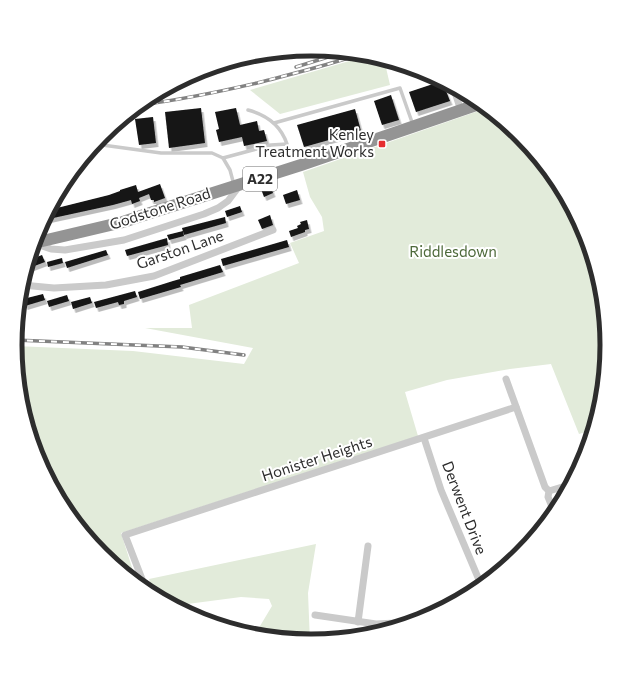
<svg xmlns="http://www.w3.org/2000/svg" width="623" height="691" viewBox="0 0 623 691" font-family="Commissioner,sans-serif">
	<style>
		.green { fill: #e2ebda }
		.building { fill: #141414; filter: url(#shadow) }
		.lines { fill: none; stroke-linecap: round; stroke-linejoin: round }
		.lane { stroke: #cacaca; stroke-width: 3.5 }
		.street { stroke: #cacaca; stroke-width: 7 }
		.highway { stroke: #949494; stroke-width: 12 }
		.rail-casing { stroke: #828282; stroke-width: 3.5 }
		.rail { stroke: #fff; stroke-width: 2; stroke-dasharray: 6; stroke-linecap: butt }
		.poi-dot { fill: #e62d30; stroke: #fff; stroke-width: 1.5 }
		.labels { text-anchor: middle; stroke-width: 4; stroke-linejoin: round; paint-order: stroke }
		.shield { fill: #fff; stroke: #6c6c6c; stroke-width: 1 }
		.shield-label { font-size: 14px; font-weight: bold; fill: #2d2d2d }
		.poi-label { font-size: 15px; fill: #2d2d2d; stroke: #fff; text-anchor: end }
		.street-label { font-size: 15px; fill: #2d2d2d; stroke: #fff }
		.park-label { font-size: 15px; fill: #4d693a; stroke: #fff }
		.rim { fill: none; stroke: #2d2d2d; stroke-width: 5 }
	</style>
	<defs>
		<filter id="shadow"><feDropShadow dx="2.5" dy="4" stdDeviation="0" flood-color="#0004"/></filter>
	</defs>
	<rect width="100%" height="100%" fill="#fff"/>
	<g class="green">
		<polygon points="370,55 384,59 390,85 280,114 250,90"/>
		<polygon points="487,108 521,136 558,181 586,232 602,288 608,346 602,404 595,429 579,434 551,364 510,369 447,380 405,392 418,436 121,533 136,580 133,581 102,555 65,510 37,459 21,403 15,346 133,351 244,364 253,348 145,328 192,328 189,305 299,263 290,243 324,231 322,217 310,197 303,172"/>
		<polygon points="316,544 308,593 310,642 254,636 272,606 269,599 241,597 172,606 155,596 149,579"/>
	</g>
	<g class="building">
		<polygon points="442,81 450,101 416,112 409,92"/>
		<polygon points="391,95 399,120 382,125 374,101"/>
		<polygon points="201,108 205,143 169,148 165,112"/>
		<polygon points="236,108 240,125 257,121 259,131 264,130 267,141 244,146 242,137 219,142 216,130 219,129 215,112"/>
		<polygon points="355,109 361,131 304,147 297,125"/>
		<polygon points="153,117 156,143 139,145 135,119"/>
		<polygon points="160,184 165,198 154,202 154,200 151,200 149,194 139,198 140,201 132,204 131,200 113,205 44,220 49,210 109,195 120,191 120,190 136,185 138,192"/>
		<polygon points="270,185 273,193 264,197 261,189"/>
		<polygon points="297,190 300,200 286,204 283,195"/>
		<polygon points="240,206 242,212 227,217 225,211"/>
		<polygon points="270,215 273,225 262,229 258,220"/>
		<polygon points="225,217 226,223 184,235 182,228"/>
		<polygon points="307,220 309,229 305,230 305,232 291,237 289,231 298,228 297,226 301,224 300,222"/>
		<polygon points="183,231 184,236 169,240 167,235"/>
		<polygon points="167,238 168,245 127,256 125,250"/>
		<polygon points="287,240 289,247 223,266 221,259"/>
		<polygon points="106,250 108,255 67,268 65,262"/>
		<polygon points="42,255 45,262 29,268 28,264 29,260"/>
		<polygon points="62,258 63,263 48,267 47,262"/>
		<polygon points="220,265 223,272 180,285 181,287 140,299 138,292 173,281 180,279 180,277"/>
		<polygon points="135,291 137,297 124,301 124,304 119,305 118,302 96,308 94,302"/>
		<polygon points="43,294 45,300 25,306 23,299"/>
		<polygon points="67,295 69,301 49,307 47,301"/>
		<polygon points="90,297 92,303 73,309 71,302"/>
	</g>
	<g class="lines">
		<g class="lane">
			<polyline points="274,123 400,88 413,125"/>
			<path d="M95 144 161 153H212L223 158 271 145 287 144C281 126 267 115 248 110"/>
			<polyline points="223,158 230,170 234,185"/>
		</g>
		<g class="street">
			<polyline points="453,86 461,111"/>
			<polyline points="36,244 51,249 65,250 124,240 204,214 218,208 228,201 240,185"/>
			<polyline points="22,285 54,288 106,285 154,276 273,230"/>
			<polyline points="506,379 545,487 549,491 548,497 555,514"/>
			<polyline points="424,438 441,490 482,587"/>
			<polyline points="549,491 572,484"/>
			<polyline points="147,592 125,535 516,407"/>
			<polyline points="315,615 376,624 416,622"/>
			<polyline points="358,622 368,546"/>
		</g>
		<polyline class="highway" points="34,243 123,222 144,215 301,165 482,103"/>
		<g class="rail-casing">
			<g id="rail">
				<polyline points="296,67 344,52"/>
				<path d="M140 105C179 100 218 92 257 83 291 74 326 66 360 54"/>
				<polyline points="15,340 182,347 244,355"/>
			</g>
		</g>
		<use href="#rail" class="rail"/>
	</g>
	<rect class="poi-dot" x="378" y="140" width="8" height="8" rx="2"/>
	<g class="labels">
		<rect class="shield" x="243" y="167" width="34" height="24" rx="3"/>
		<g class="shield-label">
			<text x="260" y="184">A22</text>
		</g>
		<g class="poi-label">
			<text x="374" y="140">Kenley<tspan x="374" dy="17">Treatment Works</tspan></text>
		</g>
		<g class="street-label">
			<text transform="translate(160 209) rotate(-18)" y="5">Godstone Road</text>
			<text transform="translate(180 250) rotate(-19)" y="5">Garston Lane</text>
			<text transform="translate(317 459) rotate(-18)" y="5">Honister Heights</text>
			<text transform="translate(464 508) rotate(69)" y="5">Derwent Drive</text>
		</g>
		<g class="park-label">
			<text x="453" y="257">Riddlesdown</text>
		</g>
	</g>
	<path d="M0 0H623V691H0ZM22 345a289 289 0 1 1 578 0a289 289 0 1 1-578 0Z" fill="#fff" fill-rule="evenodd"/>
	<path class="rim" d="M22 345a289 289 0 1 1 578 0a289 289 0 1 1-578 0Z"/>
</svg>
